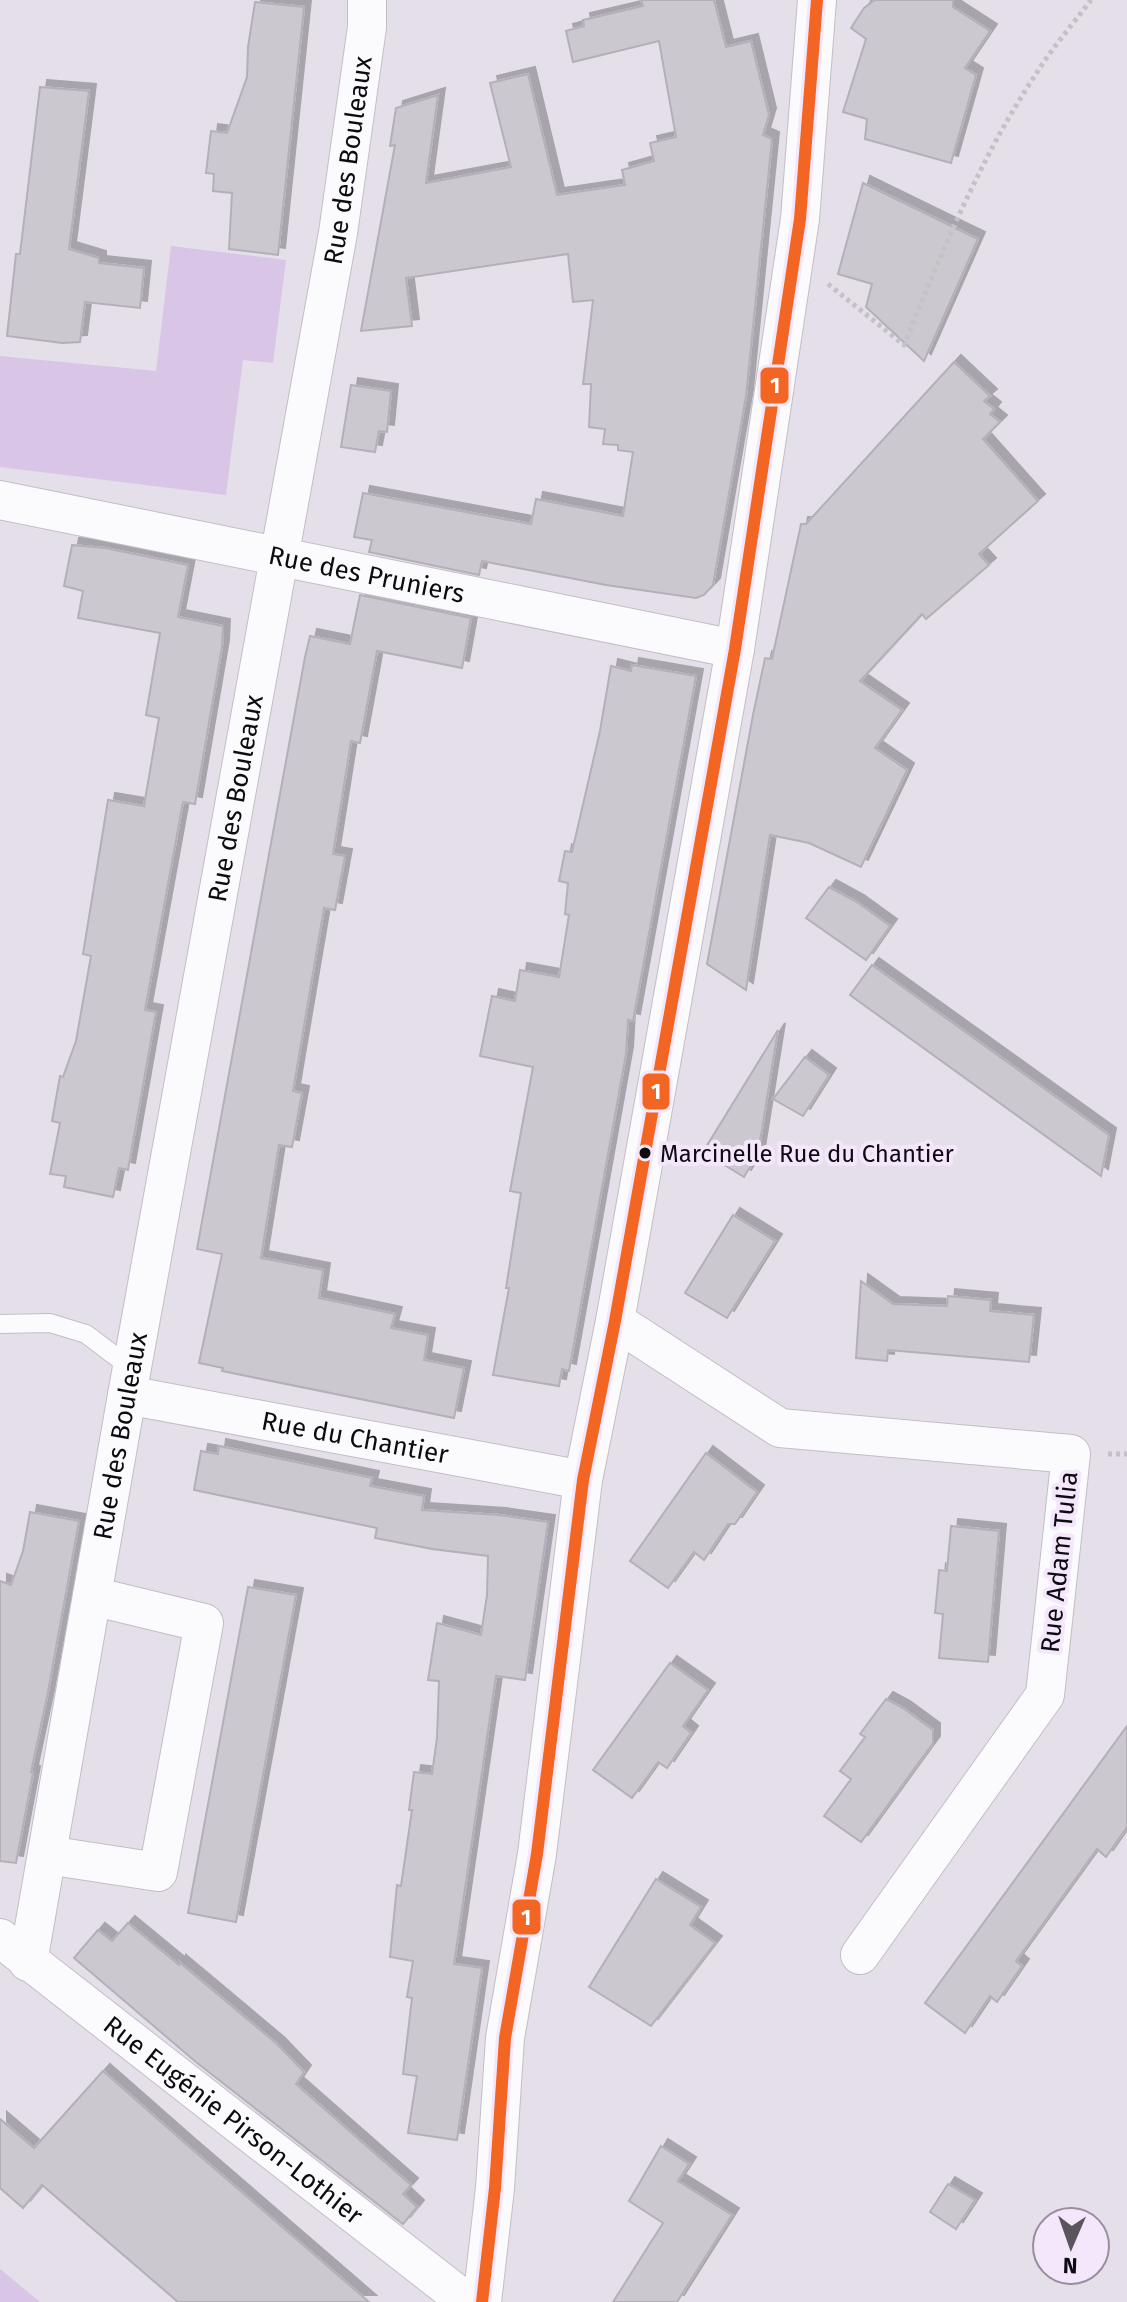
<svg xmlns="http://www.w3.org/2000/svg" width="1127" height="2302" viewBox="0 0 1127 2302" font-family="'Fira Sans',sans-serif">
	<style>
		.green { fill: #d9c6e6 }
		.building { fill: #ccc8d0; stroke: #b4afb8; stroke-width: 2; filter: url(#shadow) }
		.lines { fill: none; stroke-linecap: round; stroke-linejoin: round }
		.service-casing { stroke: #c2bec6; stroke-width: 20 }
		.minor-casing { stroke: #c2bec6; stroke-width: 40 }
		.path { stroke: #c4c2c6; stroke-width: 5; stroke-dasharray: 4 4; stroke-linecap: butt }
		.service { stroke: #fbfafc; stroke-width: 18 }
		.minor { stroke: #fbfafc; stroke-width: 38 }
		.bus-1-casing { stroke: #f4e7fc; stroke-width: 18 }
		.bus-1 { stroke: #f26522; stroke-width: 12 }
		.bus-dot { fill: #0e0a11; stroke: #f4e7fc; stroke-width: 3 }
		.labels { text-anchor: middle; stroke-width: 8; stroke-linejoin: round; paint-order: stroke }
		.bus-label { font-size: 24px; fill: #0e0a11; stroke: #f4e7fc; text-anchor: start }
		.street-label { font-size: 26px; fill: #0e0a11; stroke: #f4e7fc }
		.line-badge { stroke: #f4e7fc; stroke-width: 3 }
		.badge-label { font-size: 22px; text-anchor: middle; font-weight: bold; fill: #fff }
	</style>
	<defs>
		<filter id="shadow"><feDropShadow dx="7" dy="-7" stdDeviation="0" flood-color="#0004"/></filter>
	</defs>
	<rect width="100%" height="100%" fill="#e5dfea"/>
	<g class="green">
		<polygon points="171,246 286,260 273,363 243,360 226,495 0,467 0,356 156,371"/>
		<polygon points="0,2269 40,2302 0,2302"/>
	</g>
	<g class="building">
		<polygon points="641,0 714,0 726,47 751,41 769,115 763,135 772,139 746,396 713,585 704,595 696,598 606,585 482,561 479,575 369,552 372,540 354,537 363,493 531,524 536,499 623,516 633,452 618,450 618,445 603,444 605,429 589,427 591,384 583,384 593,300 573,302 568,254 406,278 412,326 361,331 395,145 390,146 396,108 438,95 426,183 511,167 490,83 528,74 557,195 625,185 622,170 654,161 650,143 676,137 659,41 573,62 566,31 584,26 583,20 643,6"/>
		<polygon points="875,0 953,0 953,7 990,31 965,68 976,75 951,163 865,139 867,119 843,112 866,39 851,28 864,8"/>
		<polygon points="255,2 304,7 278,255 229,249 232,193 213,191 214,174 206,173 211,131 227,133 247,77 248,47"/>
		<polygon points="40,87 89,91 69,249 99,258 99,263 144,268 140,308 85,302 80,342 62,343 7,336 16,254 20,254"/>
		<polygon points="863,183 978,239 924,361 866,307 872,284 838,274"/>
		<polygon points="954,362 990,396 984,401 994,409 990,414 1000,422 983,439 1038,501 979,554 989,565 926,619 922,614 860,681 902,710 875,748 907,770 861,867 809,843 770,835 746,990 707,964 753,715 765,658 772,659 801,524 806,524"/>
		<polygon points="351,385 391,391 387,432 379,431 375,452 341,447"/>
		<polygon points="72,545 105,548 188,565 178,617 223,626 222,647 195,804 183,802 145,1010 156,1012 128,1170 119,1168 113,1197 64,1187 66,1176 50,1174 60,1123 52,1121 60,1076 63,1077 76,1041 91,956 83,954 108,800 144,806 159,718 146,715 160,633 78,618 83,591 64,586"/>
		<polygon points="360,595 471,618 462,668 377,651 360,743 351,741 333,854 345,856 335,910 324,908 293,1091 302,1093 292,1147 279,1145 261,1258 323,1270 319,1298 395,1314 391,1328 428,1335 424,1360 464,1368 454,1418 222,1371 223,1368 199,1363 222,1254 197,1249 305,657 310,636 350,644"/>
		<polygon points="632,665 696,676 633,1021 628,1020 626,1054 569,1371 562,1369 559,1386 493,1375 509,1288 506,1288 521,1193 510,1191 533,1067 480,1056 492,996 515,1001 520,970 559,977 569,915 565,914 568,883 559,881 565,851 572,852 600,731 611,666 631,671"/>
		<polygon points="829,887 857,902 890,926 866,960 806,918"/>
		<polygon points="872,965 1109,1135 1101,1176 850,995"/>
		<polygon points="778,1030 758,1154 744,1177 703,1152"/>
		<polygon points="805,1057 829,1075 803,1116 773,1099"/>
		<polygon points="733,1215 775,1241 727,1318 685,1293"/>
		<polygon points="861,1281 893,1304 947,1306 948,1296 991,1300 990,1311 1034,1315 1029,1362 888,1350 887,1361 856,1358"/>
		<polygon points="219,1446 372,1478 370,1486 424,1496 422,1510 499,1515 548,1522 525,1680 496,1676 454,1964 482,1968 457,2140 408,2133 417,2076 403,2074 412,1998 407,1997 413,1961 390,1957 397,1885 401,1886 412,1810 409,1810 414,1772 432,1774 437,1738 439,1681 428,1680 437,1623 481,1635 487,1595 488,1556 432,1549 375,1538 377,1528 194,1490 201,1451 218,1454"/>
		<polygon points="706,1453 757,1492 735,1524 728,1524 704,1560 694,1552 668,1588 630,1561"/>
		<polygon points="30,1512 79,1521 47,1697 31,1772 33,1773 16,1863 0,1861 0,1581 11,1585 23,1551"/>
		<polygon points="951,1526 999,1531 988,1662 939,1658 943,1614 935,1613 937,1593 939,1570 947,1571"/>
		<polygon points="248,1587 296,1595 236,1922 188,1913"/>
		<polygon points="670,1663 708,1690 683,1726 691,1733 667,1768 658,1762 632,1798 593,1770"/>
		<polygon points="886,1699 903,1708 933,1730 933,1743 861,1842 824,1816 851,1779 840,1771 865,1737 860,1734"/>
		<polygon points="1127,1726 1127,1827 1106,1857 1097,1849 1016,1961 1022,1966 997,2002 990,1996 965,2033 925,2003"/>
		<polygon points="656,1879 701,1907 690,1925 715,1943 651,2026 589,1987"/>
		<polygon points="128,1923 179,1965 179,1962 277,2044 304,2072 296,2084 411,2185 403,2194 417,2207 403,2224 196,2062 74,1958 98,1930 112,1941"/>
		<polygon points="103,2071 186,2144 369,2302 178,2302 42,2185 23,2208 0,2188 0,2119 34,2148"/>
		<polygon points="661,2146 689,2164 678,2181 732,2215 677,2302 613,2302 663,2223 629,2201"/>
		<polygon points="948,2184 975,2200 956,2229 930,2212"/>
	</g>
	<g class="lines">
		<g class="service-casing">
			<polyline id="service" points="0,1324 50,1323 86,1334 131,1368"/>
		</g>
		<g class="minor-casing">
			<g id="minor">
				<path id="s1" d="M0 500 735 649"/>
				<polyline points="615,1321 780,1428 1071,1454 1045,1695 860,1955"/>
				<path id="s2" d="M127 1395 583 1480"/>
				<polyline points="47,1855 158,1872 204,1623 92,1596"/>
				<path id="s3" d="M0 1938 467 2302"/>
				<path id="s4" d="M28 1962 127 1395 338 233 367 27V0"/>
				<polyline points="482,2302 495,2188 505,2038 537,1854 583,1480 615,1321 735,649 800,219 817,0"/>
			</g>
		</g>
		<g class="path">
			<path d="M828 284 904 345C942 252 980 158 1036 74 1052 48 1073 24 1091 0"/>
			<polyline points="1108,1454 1127,1454"/>
		</g>
		<use href="#service" class="service"/>
		<use href="#minor" class="minor"/>
		<g class="bus-1-casing">
			<polyline id="bus-1" points="482,2302 495,2188 505,2038 537,1854 583,1480 615,1321 735,649 800,219 817,0"/>
		</g>
		<use href="#bus-1" class="bus-1"/>
	</g>
	<circle class="bus-dot" cx="645" cy="1153" r="7"/>
	<g class="labels">
		<g class="bus-label">
			<text x="660" y="1162">Marcinelle Rue du Chantier</text>
		</g>
		<g class="street-label">
			<text dy="9" stroke="none"><textPath href="#s4" startOffset="1830">Rue des Bouleaux</textPath></text>
			<text dy="9" stroke="none"><textPath href="#s1" startOffset="374">Rue des Pruniers</textPath></text>
			<text dy="9" stroke="none"><textPath href="#s4" startOffset="1182">Rue des Bouleaux</textPath></text>
			<text dy="9" stroke="none"><textPath href="#s4" startOffset="534">Rue des Bouleaux</textPath></text>
			<text dy="9" stroke="none"><textPath href="#s2" startOffset="232">Rue du Chantier</textPath></text>
			<text transform="translate(1059 1562) rotate(-84)" y="9">Rue Adam Tulia</text>
			<text dy="9" stroke="none"><textPath href="#s3" startOffset="296">Rue Eugénie Pirson-Lothier</textPath></text>
		</g>
	</g>
	<g class="line-badge">
		<rect x="759" y="366" width="31" height="39" rx="8" fill="#f26522"/>
		<rect x="641" y="1072" width="30" height="39" rx="8" fill="#f26522"/>
		<rect x="511" y="1898" width="31" height="38" rx="8" fill="#f26522"/>
	</g>
	<g class="badge-label">
		<text x="775" y="393">1</text>
		<text x="656" y="1099">1</text>
		<text x="526" y="1925">1</text>
	</g>
	<g transform="translate(1071 2246) rotate(182)"><circle r="38" fill="#f4e7fc" stroke="#988f9e" stroke-width="2"/>
	<path d="M0-6L14 30L0 20L-14 30Z" fill="#59555d"/>
	<text y="-12" font-size="22" font-weight="bold" text-anchor="middle" fill="#0e0a11">N</text>
	</g>
</svg>
